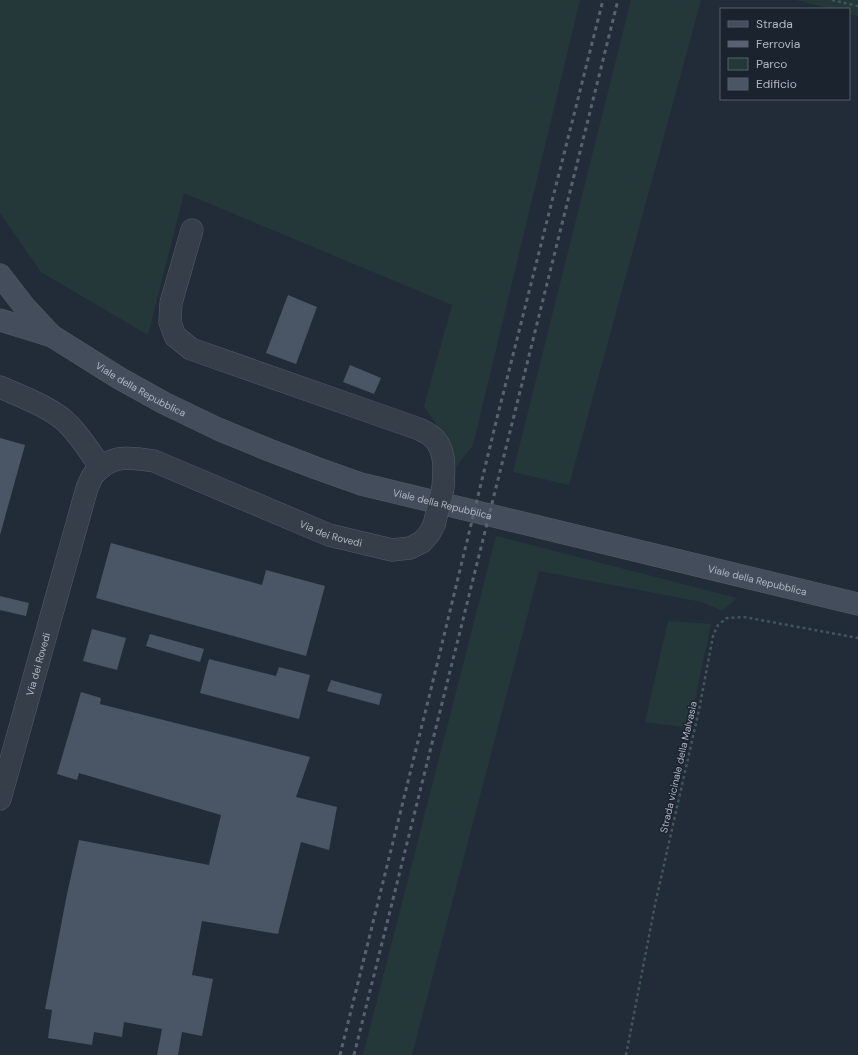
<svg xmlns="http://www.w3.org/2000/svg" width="858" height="1055" viewBox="0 0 858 1055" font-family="'DM Sans',sans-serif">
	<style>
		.green { fill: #24383a }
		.building { fill: #4a5665 }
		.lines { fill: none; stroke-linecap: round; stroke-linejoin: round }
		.street-casing { stroke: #545c67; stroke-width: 23 }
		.secondary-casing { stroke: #545c67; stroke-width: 23 }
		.path { stroke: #425557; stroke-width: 2.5; stroke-dasharray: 3 3; stroke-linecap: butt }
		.street { stroke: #363e49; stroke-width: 22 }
		.secondary { stroke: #444d5c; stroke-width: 22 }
		.rail { stroke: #586270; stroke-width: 3; stroke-dasharray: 4 4; stroke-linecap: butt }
		.street-bridge-casing { stroke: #545c67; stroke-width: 23; stroke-linecap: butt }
		.street-bridge { stroke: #363e49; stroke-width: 22 }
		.labels { text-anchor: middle; stroke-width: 3; stroke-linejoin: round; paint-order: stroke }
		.street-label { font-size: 10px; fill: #b1b9c5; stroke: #1b232e }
	</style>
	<rect width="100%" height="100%" fill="#222c39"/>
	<g class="green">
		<polygon points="0,0 580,0 473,445 456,467 443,435 424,406 452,305 184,193 148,335 41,272 0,213"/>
		<polygon points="631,0 701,0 569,485 513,472"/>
		<polygon points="796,0 858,0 858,16 849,14 849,9 831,9"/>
		<polygon points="496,536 737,598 722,611 702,602 539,571 412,1055 363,1055"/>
		<polygon points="668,621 711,624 689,728 645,722"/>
	</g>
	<g class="building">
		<polygon points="288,295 317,307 296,364 266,353"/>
		<polygon points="350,365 381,378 374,394 343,382"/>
		<polygon points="0,438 25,445 0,535"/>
		<polygon points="111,543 262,585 266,570 325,586 306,656 96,598"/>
		<polygon points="0,596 29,603 26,616 0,610"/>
		<polygon points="92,629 126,638 117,670 83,661"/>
		<polygon points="150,634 204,649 200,662 146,646"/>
		<polygon points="209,659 276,676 279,667 310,675 299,719 200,693"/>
		<polygon points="331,680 382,694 379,705 327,691"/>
		<polygon points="81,692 101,698 100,704 310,757 296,797 337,807 329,850 301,842 278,934 202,921 192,975 213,979 202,1036 182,1032 178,1055 157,1055 162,1029 124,1022 122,1037 94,1032 92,1045 48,1038 52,1010 45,1009 67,894 79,840 209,865 221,815 79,773 77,780 57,774"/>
	</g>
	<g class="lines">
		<g class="street-casing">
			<g id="street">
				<path d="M192 230 171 303 170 322 175 336 191 349 419 429C423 431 427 433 430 435 447 447 444 470 443 488"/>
				<path d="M0 387C20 396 53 408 68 424 81 437 91 453 101 468"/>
				<path id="s1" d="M0 799 87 488C89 484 91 478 94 474 111 454 131 457 154 461L329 535 392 550 410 548 422 542 429 534 434 525"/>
			</g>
		</g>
		<g class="secondary-casing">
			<g id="secondary">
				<polyline points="0,275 24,306 51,335"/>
				<path id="s2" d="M0 320 52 336 119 378 164 403 218 429 269 450 316 468 361 484 858 604"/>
			</g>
		</g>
		<g class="path">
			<polyline points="832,0 858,6"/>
			<polyline points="626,1055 656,900 699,710 713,636 718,625 727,618 744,617 858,638"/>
		</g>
		<use href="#street" class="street"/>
		<use href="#secondary" class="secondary"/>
		<g class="rail">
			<polyline points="340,1055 431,689 497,418 603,0"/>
			<polyline points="354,1055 618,0"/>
		</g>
		<g class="street-bridge-casing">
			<polyline id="street-bridge" points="434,525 443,488"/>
		</g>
		<use href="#street-bridge" class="street-bridge"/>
	</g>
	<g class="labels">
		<g class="street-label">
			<text dy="4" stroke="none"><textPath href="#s2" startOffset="158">Viale della Repubblica</textPath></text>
			<text dy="4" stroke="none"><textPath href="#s2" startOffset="482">Viale della Repubblica</textPath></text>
			<text dy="4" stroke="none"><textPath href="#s1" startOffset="595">Via dei Rovedi</textPath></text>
			<text dy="4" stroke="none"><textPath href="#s2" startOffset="806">Viale della Repubblica</textPath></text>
			<text dy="4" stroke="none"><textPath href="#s1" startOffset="140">Via dei Rovedi</textPath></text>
			<text transform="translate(678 767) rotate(-77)" y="4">Strada vicinale della Malvasia</text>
		</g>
	</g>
	<rect x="720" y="8" width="130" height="92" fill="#1b232e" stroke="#575f6a"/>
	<rect x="728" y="21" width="20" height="6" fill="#444d5c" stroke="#575f6a"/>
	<text x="756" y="28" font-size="12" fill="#b1b9c5">Strada</text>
	<rect x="728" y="41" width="20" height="6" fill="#586270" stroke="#575f6a"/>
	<text x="756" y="48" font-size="12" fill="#b1b9c5">Ferrovia</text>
	<rect x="728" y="58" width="20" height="12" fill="#24383a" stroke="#575f6a"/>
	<text x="756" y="68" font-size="12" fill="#b1b9c5">Parco</text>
	<rect x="728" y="78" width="20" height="12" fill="#4a5665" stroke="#575f6a"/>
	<text x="756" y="88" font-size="12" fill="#b1b9c5">Edificio</text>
</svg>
